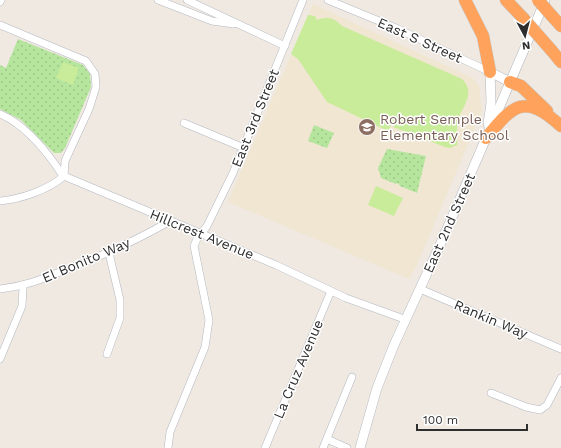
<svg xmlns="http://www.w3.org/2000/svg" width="561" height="448" viewBox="0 0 561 448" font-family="'Work Sans',sans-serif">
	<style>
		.education { fill: #f0e6d1 }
		.park { fill: url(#park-dots) }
		.pitch { fill: #c9ec9a }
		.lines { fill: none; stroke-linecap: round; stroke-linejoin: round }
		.minor-casing { stroke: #b4b7c1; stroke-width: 8 }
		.secondary-casing { stroke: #b4b7c1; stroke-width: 10 }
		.motorway-casing { stroke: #c9c9c9; stroke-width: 13 }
		.minor { stroke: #fff; stroke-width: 7 }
		.secondary { stroke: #fff; stroke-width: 9 }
		.motorway { stroke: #ffa35c; stroke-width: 12 }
		.motorway-bridge-casing { stroke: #c9c9c9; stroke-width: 13; stroke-linecap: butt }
		.motorway-bridge { stroke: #ffa35c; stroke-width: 12 }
		.labels { text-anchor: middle; stroke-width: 3; stroke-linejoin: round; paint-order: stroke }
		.street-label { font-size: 14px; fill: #2e2e2e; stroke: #fff }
		.education-label { font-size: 14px; fill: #785e54; stroke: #fff; text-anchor: start }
	</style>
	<defs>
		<pattern id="park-dots" width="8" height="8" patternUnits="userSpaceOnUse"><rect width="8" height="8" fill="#b6e59e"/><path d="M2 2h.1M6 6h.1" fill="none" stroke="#9dc588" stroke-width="1.8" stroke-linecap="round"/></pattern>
	</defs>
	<rect width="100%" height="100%" fill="#efe9e1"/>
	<polygon class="education" points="313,4 473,78 479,86 482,111 417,265 409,279 228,202"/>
	<g class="park">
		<polygon points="18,39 83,65 90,74 91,87 65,148 61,153 54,153 21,120 0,109 0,65 6,68"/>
		<polygon points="314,125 334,133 327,148 308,141"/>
		<polygon points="387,149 426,156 417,193 400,186 398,183 396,184 381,178 378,168"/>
	</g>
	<g class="pitch">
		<path d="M308 15 315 16 317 20C328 16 334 18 342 26L462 79C476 93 463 105 458 120 456 127 458 137 457 145L450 148 445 147 393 127 395 123 393 121 388 131 327 102 298 59 291 54Z"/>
		<polygon points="63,62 79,68 73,85 56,78"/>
		<polygon points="376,186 403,198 394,216 368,205"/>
	</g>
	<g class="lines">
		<g class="minor-casing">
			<g id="minor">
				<polyline points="158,0 212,21 234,24"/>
				<polyline points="187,0 285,46"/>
				<polyline points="328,0 396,28 490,72"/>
				<polyline points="0,2 1,0"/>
				<polyline points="0,25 86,61 95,74 96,87 89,109 65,161 64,176"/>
				<path d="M0 114C26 125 48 153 63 176"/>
				<polyline points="184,123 244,148"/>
				<path d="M0 201C21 199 48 190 64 176L276 265 346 298 404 319"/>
				<path d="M0 289C28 286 47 277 73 267 106 254 139 239 170 221"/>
				<polyline points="420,289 561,349"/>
				<polyline points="107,354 120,318 120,300 109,253"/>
				<polyline points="0,359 22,306 23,287"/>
				<polyline points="491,393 526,407 540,410 547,405 561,378"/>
				<polyline points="327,439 347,448"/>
				<polyline points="168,448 170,432 205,347 209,320 194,246 197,239 207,226 233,173 303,0"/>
				<polyline points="265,448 331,291"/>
				<polyline points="323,448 352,377"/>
			</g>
		</g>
		<g class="secondary-casing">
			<g id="secondary">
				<polyline points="490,72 510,82"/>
				<polyline points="488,124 491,103 490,72"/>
				<polyline points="360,448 377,388 394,345 440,245 545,1"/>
			</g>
		</g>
		<g class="motorway-casing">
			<g id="motorway">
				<polyline points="465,0 483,36 490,72"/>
				<polyline points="506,0 523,18"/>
				<polyline points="552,16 561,26"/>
				<polyline points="552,51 561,62"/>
				<polyline points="510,82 521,86 547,111"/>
				<path d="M486 138C514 104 524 93 561 126"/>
			</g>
		</g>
		<use href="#minor" class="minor"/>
		<use href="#secondary" class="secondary"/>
		<use href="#motorway" class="motorway"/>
		<g class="motorway-bridge-casing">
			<g id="motorway-bridge">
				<polyline points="538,0 552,16"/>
				<polyline points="523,18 552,51"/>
			</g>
		</g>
		<use href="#motorway-bridge" class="motorway-bridge"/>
	</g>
	<defs>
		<g id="school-disc" transform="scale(0.9)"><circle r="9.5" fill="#8d6e63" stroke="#fff"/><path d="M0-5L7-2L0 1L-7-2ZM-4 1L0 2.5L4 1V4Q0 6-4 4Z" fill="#fff"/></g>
	</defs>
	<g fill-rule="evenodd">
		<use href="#school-disc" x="367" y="127"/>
	</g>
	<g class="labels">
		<g class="street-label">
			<text transform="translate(420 40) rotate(24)" y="5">East S Street</text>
			<text transform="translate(255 118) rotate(-68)" y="5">East 3rd Street</text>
			<text transform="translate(449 223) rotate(-66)" y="5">East 2nd Street</text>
			<text transform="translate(202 234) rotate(22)" y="5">Hillcrest Avenue</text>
			<text transform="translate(86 260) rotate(-23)" y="5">El Bonito Way</text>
			<text transform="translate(491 319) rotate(23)" y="5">Rankin Way</text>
			<text transform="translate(298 369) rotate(-67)" y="5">La Cruz Avenue</text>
		</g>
		<g class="education-label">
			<text x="380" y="124">Robert Semple<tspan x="380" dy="16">Elementary School</tspan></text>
		</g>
	</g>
	<g transform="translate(525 36) rotate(173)" stroke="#ffffff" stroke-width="3" paint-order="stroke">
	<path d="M0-3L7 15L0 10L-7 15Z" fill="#2e2e2e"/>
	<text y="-6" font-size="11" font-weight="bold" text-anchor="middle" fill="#2e2e2e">N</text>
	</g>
	<path d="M417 424v6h110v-6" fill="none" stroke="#2e2e2e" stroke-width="2"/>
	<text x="423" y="424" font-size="12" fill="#2e2e2e" stroke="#ffffff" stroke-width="3" paint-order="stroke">100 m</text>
</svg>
